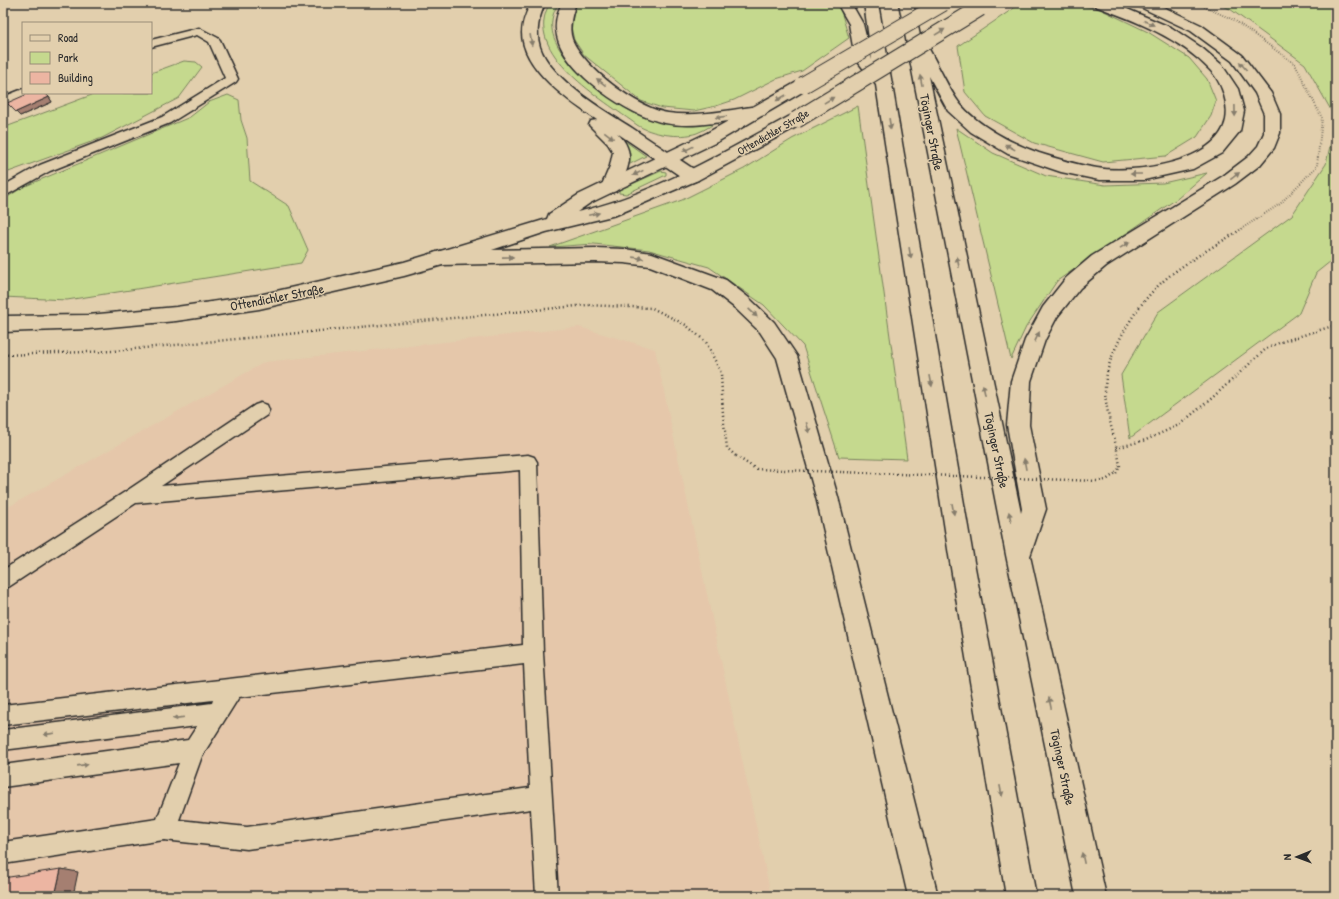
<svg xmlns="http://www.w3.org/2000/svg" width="1339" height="899" viewBox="0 0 1339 899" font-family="'Patrick Hand',sans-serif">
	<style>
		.built { fill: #e5c7aa }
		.green { fill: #c5d98e; stroke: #78825c }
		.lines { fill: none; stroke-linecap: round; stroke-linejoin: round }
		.service-casing { stroke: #2b2b2b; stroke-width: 3 }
		.primary-casing { stroke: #2b2b2b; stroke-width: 3 }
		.motorway-casing { stroke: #2b2b2b; stroke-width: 3 }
		.path-far1 { stroke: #2b2b2b; stroke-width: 2; stroke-dasharray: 0.5 2; stroke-linecap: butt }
		.path { stroke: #2b2b2b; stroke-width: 2.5; stroke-dasharray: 1 3; stroke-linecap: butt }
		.service { fill: #e2cfad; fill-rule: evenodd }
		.primary { fill: #e2cfad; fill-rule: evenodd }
		.motorway { fill: #e2cfad; fill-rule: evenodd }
		.primary-bridge-casing { stroke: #2b2b2b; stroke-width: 18; stroke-linecap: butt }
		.path-bridge { stroke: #2b2b2b; stroke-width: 2.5; stroke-dasharray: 1 3; stroke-linecap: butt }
		.primary-bridge { stroke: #e2cfad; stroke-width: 16 }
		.wall { fill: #cb9c8b; stroke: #2b2b2b }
		.shaded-wall { fill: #a57f71; stroke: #2b2b2b }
		.building { fill: #ecb5a2; stroke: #2b2b2b }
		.oneway { fill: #867d6c }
		.labels { text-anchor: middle; stroke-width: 3; stroke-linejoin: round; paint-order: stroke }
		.far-street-label { font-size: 11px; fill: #2b2b2b; stroke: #e2cfad }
		.street-label { font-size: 13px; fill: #2b2b2b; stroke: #e2cfad }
	</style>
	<rect width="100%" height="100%" fill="#e2cfad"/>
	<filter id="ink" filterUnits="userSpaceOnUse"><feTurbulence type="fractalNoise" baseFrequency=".025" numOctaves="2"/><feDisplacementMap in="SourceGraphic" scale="8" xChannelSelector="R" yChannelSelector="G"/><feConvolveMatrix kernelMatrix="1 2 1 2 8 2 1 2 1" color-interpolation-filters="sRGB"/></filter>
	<g filter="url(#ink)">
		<polygon class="built" points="579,327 655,349 771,896 3,896 3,510 265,362"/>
		<g class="green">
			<path d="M550 3H559C535 37 576 71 600 89 615 101 630 114 649 119 673 126 697 121 721 119 714 124 705 130 697 133 680 139 651 134 637 125 604 100 520 53 550 3Z"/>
			<polygon points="575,3 836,3 840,8 849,38 802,71 776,79 734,100 716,106 694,111 662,108 641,101 584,55 574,40 569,19"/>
			<polygon points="1049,3 1064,3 1100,9 1148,32 1189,58 1207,79 1216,101 1211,116 1197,137 1166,156 1103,162 1034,143 985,116 965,92 958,46 1017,6"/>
			<polygon points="1215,3 1336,3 1336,257 1316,273 1299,313 1130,438 1121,375 1158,312 1292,215 1326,164 1336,119 1305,64 1230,9"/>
			<polygon points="184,61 196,62 202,67 179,98 102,138 3,174 3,128 97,93 151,93 151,73"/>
			<polygon points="228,95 239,100 241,120 247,138 250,181 289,206 308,250 301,263 67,300 3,297 3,200 23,187 190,117 209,102"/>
			<polygon points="858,106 907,459 839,457 803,346 764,305 709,267 649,250 594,244 550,247 682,200 744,169 792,139"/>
			<polygon points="956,128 993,153 1046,176 1105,185 1163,183 1207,173 1178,198 1057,281 1026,327 1011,359"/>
			<polygon points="625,141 646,156 628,165 630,157"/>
			<polygon points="661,171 666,172 666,175 626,194 619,193 619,190"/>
		</g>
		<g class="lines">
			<g class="service-casing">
				<g id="service">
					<polygon points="199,28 218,38 220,40 238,79 236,82 170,123 50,171 3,197 3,186 40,165 162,117 225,78 209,42 197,35 151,47 151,40"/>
					<polygon points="23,89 23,93 29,93 27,96 3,105 3,97"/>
					<path d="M261 403 267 405 269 410 267 415 161 486 528 455 534 457 537 462 543 653 558 896H536L531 809 247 849 164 840 3 864V842L157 819 179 763 3 787V765L188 740 197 726 3 750V730L212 703 213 700 3 725V705L523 645 520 470 136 503 10 586 3 589V570L128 490 255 405ZM524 664 530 788 247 827 179 820 202 756 239 697Z"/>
				</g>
			</g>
			<g class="primary-casing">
				<path id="primary" d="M803 80 809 82 811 85 809 88 719 141 590 203 577 212C653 195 722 153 790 116L796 115 802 116 804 120 802 124 698 180 616 215 546 232 474 256 404 276 259 309 176 321 88 329 3 332V316L88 315 176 307 259 295 404 262 547 219 549 214 578 195 707 133 797 82Z"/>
			</g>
			<g class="motorway-casing">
				<g id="motorway">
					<path d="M531 3H545C539 18 535 30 540 47 551 80 604 110 632 128 654 143 676 157 698 172L701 176 698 180 692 182 686 180 617 133C637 152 629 170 616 191L610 193 604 191 601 187 610 166 613 152 608 144 589 125 591 121 597 120C570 102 522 69 522 33 522 22 526 13 531 3Z"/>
					<path d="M562 3H576C572 14 568 27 572 39 583 67 638 109 668 113 698 117 729 110 759 106L765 107 767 111 765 115 759 116C728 120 696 129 665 123 629 116 565 73 557 36 554 24 557 13 562 3Z"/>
					<polygon points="837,3 851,3 863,24 871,57 872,60 864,3 878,3 974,562 1036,896 1006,896 950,562 876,85 855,58 849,24"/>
					<path d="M899 3H913L922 45 926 46 929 49C938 65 949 90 960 104 978 126 1013 144 1039 153 1058 159 1077 165 1097 168 1134 174 1217 163 1226 120 1229 104 1222 82 1210 70 1180 38 1136 21 1095 6L1093 3H1113L1172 28 1202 48 1222 65 1238 89 1244 111 1240 131 1222 153 1193 169 1144 180H1099L1061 172 1008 154 971 132 948 111 929 76 1021 513 1022 509 1007 425 1011 381 1025 340 1043 307 1066 278 1092 256 1223 176 1248 157 1258 146 1264 133V114L1255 93 1232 61 1191 31 1138 6 1136 3H1155L1201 25 1242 55 1271 93 1280 114V133L1274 148 1260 165 1235 184 1106 266 1080 288 1057 317 1045 340 1031 381 1029 425 1046 509 1030 556 1106 896H1076L1006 555Z"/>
					<polygon points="595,248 624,249 652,253 726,280 749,298 774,322 797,356 838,497 938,896 908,896 816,497 777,358 760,332 735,308 712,290 650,266 624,263 595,262 441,265 434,263 432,258 434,253 441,251"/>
				</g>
			</g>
			<polyline class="path-far1" points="1195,3 1234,20 1295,64 1322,118 1317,166 1280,204 1238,231"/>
			<g class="path">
				<polyline points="3,355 113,351 587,305 652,308 686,325 706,342 721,373 723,415 727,448 736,456"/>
				<polyline points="1116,448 1146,440 1179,425 1212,398 1266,349 1281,342 1336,325"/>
				<path d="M1116 473 1120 467C1117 441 1106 417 1105 390 1105 374 1111 357 1118 343 1128 322 1142 301 1160 284 1180 265 1215 246 1240 230"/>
			</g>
			<use href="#service" class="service"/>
			<use href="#primary" class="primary"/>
			<use href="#motorway" class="motorway"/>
			<g class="primary-bridge-casing">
				<g id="primary-bridge">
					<polyline points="803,85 943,3"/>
					<polyline points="796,120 980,8"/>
				</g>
			</g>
			<polyline class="path-bridge" points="736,456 756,469 1097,481 1106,480 1116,473"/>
			<use href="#primary-bridge" class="primary-bridge"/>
		</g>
		<polygon class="wall" points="49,97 52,102 20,116 7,103"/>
		<g class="shaded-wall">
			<polygon points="49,97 52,102 20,116 16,112"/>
			<polygon points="61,869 78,872 73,896 55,896"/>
		</g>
		<g class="building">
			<polygon points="30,93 45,93 49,97 16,112 7,103"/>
			<polygon points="61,869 55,896 3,896 3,878"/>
		</g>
		<defs><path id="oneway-solid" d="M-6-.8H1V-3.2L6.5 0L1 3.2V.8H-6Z"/></defs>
		<g class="oneway">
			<use href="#oneway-solid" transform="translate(1149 23) rotate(25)"/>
			<use href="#oneway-solid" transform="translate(940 32) rotate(-31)"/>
			<use href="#oneway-solid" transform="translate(531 40) rotate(81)"/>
			<use href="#oneway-solid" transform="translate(1243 66) rotate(-131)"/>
			<use href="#oneway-solid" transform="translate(921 80) rotate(-101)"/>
			<use href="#oneway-solid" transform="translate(601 82) rotate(-142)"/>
			<use href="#oneway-solid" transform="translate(781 98) rotate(149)"/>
			<use href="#oneway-solid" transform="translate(829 100) rotate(-31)"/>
			<use href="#oneway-solid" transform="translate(1235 111) rotate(89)"/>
			<use href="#oneway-solid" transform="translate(721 117) rotate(173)"/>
			<use href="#oneway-solid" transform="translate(890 124) rotate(81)"/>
			<use href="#oneway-solid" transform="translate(609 135) rotate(38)"/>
			<use href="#oneway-solid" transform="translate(1010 147) rotate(-151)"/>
			<use href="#oneway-solid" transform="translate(688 149) rotate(154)"/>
			<use href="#oneway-solid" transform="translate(638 173) rotate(154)"/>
			<use href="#oneway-solid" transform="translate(1136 174) rotate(180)"/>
			<use href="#oneway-solid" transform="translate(1235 176) rotate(-38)"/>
			<use href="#oneway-solid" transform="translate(594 214) rotate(-12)"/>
			<use href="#oneway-solid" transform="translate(1125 245) rotate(-32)"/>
			<use href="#oneway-solid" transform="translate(910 253) rotate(81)"/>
			<use href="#oneway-solid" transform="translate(508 257) rotate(-1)"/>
			<use href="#oneway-solid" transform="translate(638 258) rotate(9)"/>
			<use href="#oneway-solid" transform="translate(958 262) rotate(-101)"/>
			<use href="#oneway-solid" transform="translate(753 313) rotate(43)"/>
			<use href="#oneway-solid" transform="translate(1037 337) rotate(-65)"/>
			<use href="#oneway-solid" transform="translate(931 381) rotate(80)"/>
			<use href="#oneway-solid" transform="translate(984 390) rotate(-102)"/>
			<use href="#oneway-solid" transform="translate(808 428) rotate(74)"/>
			<use href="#oneway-solid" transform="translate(1025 464) rotate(-100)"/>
			<use href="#oneway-solid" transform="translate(953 509) rotate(80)"/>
			<use href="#oneway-solid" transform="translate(1010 517) rotate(-102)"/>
			<use href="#oneway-solid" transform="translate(1050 703) rotate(-102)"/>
			<use href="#oneway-solid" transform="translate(178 718) rotate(173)"/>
			<use href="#oneway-solid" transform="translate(49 734) rotate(173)"/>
			<use href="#oneway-solid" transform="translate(83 765) rotate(-8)"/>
			<use href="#oneway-solid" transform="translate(1001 791) rotate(79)"/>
			<use href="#oneway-solid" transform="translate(1083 858) rotate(-102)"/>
		</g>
	</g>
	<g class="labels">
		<g class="far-street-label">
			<text transform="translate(773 132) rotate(-30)" y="4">Ottendichler Straße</text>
		</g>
		<g class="street-label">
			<text transform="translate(932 132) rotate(79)" y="5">Töginger Straße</text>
			<text transform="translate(277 297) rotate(-11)" y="5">Ottendichler Straße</text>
			<text transform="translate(997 450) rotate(78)" y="5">Töginger Straße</text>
			<text transform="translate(1063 767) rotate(78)" y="5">Töginger Straße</text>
		</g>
	</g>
	<rect width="1339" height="899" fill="none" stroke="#e2cfad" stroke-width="16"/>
	<rect x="8" y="8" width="1323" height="883" fill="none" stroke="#2b2b2b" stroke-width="1.5" filter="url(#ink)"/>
	<rect x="22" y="22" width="130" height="72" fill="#e2cfad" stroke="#998d79"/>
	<rect x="30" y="35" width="20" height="6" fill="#e2cfad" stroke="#998d79"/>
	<text x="58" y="42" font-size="12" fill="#2b2b2b">Road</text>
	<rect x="30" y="52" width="20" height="12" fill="#c5d98e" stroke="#998d79"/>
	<text x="58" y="62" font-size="12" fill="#2b2b2b">Park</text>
	<rect x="30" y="72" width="20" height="12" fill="#ecb5a2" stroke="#998d79"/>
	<text x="58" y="82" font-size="12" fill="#2b2b2b">Building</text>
	<g transform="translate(1297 857) rotate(269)" stroke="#e2cfad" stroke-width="3" paint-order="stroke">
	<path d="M0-3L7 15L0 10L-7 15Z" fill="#2b2b2b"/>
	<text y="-6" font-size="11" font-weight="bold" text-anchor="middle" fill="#2b2b2b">N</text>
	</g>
</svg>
